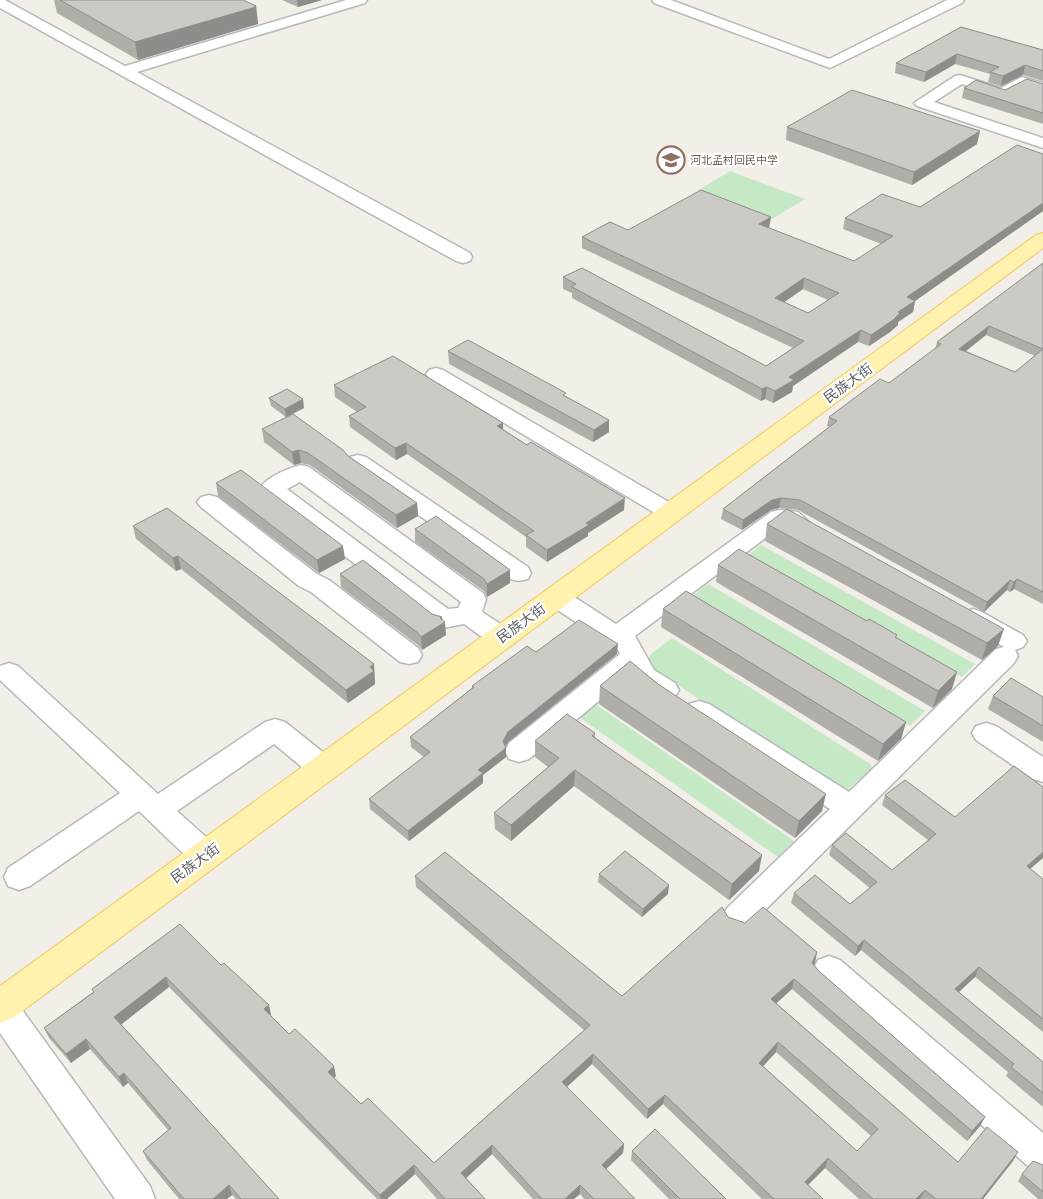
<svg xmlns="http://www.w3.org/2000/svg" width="1043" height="1199" viewBox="0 0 1043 1199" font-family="Rubik,'Noto Sans SC',sans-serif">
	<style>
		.green { fill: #c5e8c5 }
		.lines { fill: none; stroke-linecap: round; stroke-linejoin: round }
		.minor-casing { stroke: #b5b8bc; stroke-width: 3 }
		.major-casing { stroke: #f2c960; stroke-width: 2 }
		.minor { fill: #fff; fill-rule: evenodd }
		.major { fill: #fff2af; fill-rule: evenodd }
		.wall { fill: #afaea9; fill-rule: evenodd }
		.shaded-wall { fill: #8f8d8a }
		.building { fill: #cccac5; stroke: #8f8d8a; fill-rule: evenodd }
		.labels { text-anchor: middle; stroke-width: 4.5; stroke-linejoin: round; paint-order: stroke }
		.far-education-label { font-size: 11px; fill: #785e54; stroke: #fff; text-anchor: start }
		.street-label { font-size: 14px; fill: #5f6368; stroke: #fff }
	</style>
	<rect width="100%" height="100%" fill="#f1efe8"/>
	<g class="green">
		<polygon points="730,171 805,199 772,219 699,190"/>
		<polygon points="761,545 975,664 962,677 747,556"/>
		<polygon points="708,584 925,711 910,726 693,596"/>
		<polygon points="672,638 870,764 872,769 847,790 841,791 650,667 648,660 651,654"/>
		<polygon points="592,702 794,841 778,857 576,715"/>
	</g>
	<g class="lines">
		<g class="minor-casing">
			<g id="minor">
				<polygon points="0,0 5,0 125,66 346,0 367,0 365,3 137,72 470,253 472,257 470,261 463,263 456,261 0,8"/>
				<polygon points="652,0 671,0 829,59 947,0 964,0 962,3 830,68 654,3"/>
				<polygon points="960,75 1001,88 1022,77 1043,83 1043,93 1024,87 1003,98 962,84 934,102 1043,138 1043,148 917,106 914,103 955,76"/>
				<polygon points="436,368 443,370 679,508 683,513 679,518 671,520 663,518 429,378 426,374 429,370"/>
				<polygon points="358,455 366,457 528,567 531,573 528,579 519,581 510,579 350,467 347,462 350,457"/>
				<path d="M301 465 309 467 483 593 486 599 482 612 511 631 515 637 511 643C493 649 479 634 464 624L443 628 434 625 263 493 260 488C267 477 288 468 301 465ZM300 482 461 602 458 608 448 609 287 489Z"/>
				<polygon points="209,495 217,497 317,574 329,580 418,648 422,655 418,662 409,664 400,662 311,592 299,586 201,507 197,502 201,497"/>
				<path d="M779 510 798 512 809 522 805 527 797 530 784 524 635 636 654 670 675 683 679 690 675 697C659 702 638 690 630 675L529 759 519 762 509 759 505 751 509 743 620 654 618 650 547 603 544 597 547 591 556 589 565 591 616 624 771 512Z"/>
				<polygon points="973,609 982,612 1023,635 1027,641 1023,647 1015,650 1018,656 1014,663 749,926 738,930 727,926 722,917 727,908 830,809 689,718 685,711 689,704 699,701 709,704 849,792 996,649 1004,647 964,624 960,618 964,612"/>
				<polygon points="9,663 18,666 158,794 265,722 275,719 285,722 334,761 338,769 334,777 324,780 314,777 274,744 177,811 216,846 220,855 216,864 205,867 194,864 139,811 30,886 19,890 8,886 4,877 8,868 120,793 0,680 0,666"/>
				<polygon points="986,723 996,726 1043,757 1043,782 1033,779 976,740 972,733 976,726"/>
				<polygon points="829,956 840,960 1043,1133 1043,1173 1030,1168 818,980 813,970 818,960"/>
				<polygon points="0,991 12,996 150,1186 155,1199 115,1199 0,1033"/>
			</g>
		</g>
		<g class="major-casing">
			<polygon id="major" points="1043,233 1043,248 13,1018 0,1023 0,986 1036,235"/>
		</g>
		<use href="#minor" class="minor"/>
		<use href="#major" class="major"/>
	</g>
	<g class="wall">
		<polygon points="54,0 243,0 256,6 258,23 258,24 138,60 57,13"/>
		<polygon points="282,0 322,0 298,7"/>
		<polygon points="961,27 1043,50 1043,81 1023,75 1001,86 988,82 990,74 955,64 924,82 895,73 896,63"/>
		<polygon points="1043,84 1043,124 962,98 964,88 1005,90"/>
		<polygon points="787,127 977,144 912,185 786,140"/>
		<path d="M1043 154V211L915 301 913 312 898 322V325L890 332 869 346 858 342 793 386 792 392 773 403 765 399 761 401 572 298V293L563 289V277L766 366 793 348 582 248V237L628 230 771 217 769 228 854 261 881 244 843 229 845 218 920 207ZM803 289 828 300 808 313 784 302Z"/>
		<path d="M1043 263V604L1014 589 1010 592 1007 590 984 612 798 510 779 508 771 510 742 530 721 519 723 509 829 427 827 426 829 417 889 383 935 349 937 342ZM986 335 1035 356 1015 372 966 351Z"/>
		<polygon points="448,351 566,397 609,432 593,442 449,364"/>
		<polygon points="334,385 503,423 503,429 624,510 588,533 588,536 547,562 526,547 526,537 407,454 396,460 350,427 349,416 357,412 335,397"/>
		<polygon points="269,398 304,408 286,417 271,406"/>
		<polygon points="262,429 348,456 417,503 418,516 397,528 310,465 301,463 294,465 264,442"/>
		<polygon points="216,483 345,559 319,573 218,496"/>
		<polygon points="767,524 998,646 982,660 765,541"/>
		<polygon points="133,526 374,664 375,684 348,703 181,569 176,571 136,539"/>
		<polygon points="415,529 510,570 510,583 487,597 484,591 415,542"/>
		<polygon points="718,565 867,621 897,635 896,638 952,689 933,708 716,582"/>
		<polygon points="340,574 432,614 442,617 446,635 422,650 419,646 341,587"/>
		<polygon points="663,609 906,722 901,739 878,761 661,627"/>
		<polygon points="536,652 617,654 508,742 505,746 506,757 483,775 483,783 409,841 370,809 369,799 424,757 411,747 410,737 472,688 472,686"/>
		<polygon points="600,686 822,811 795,838 599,704"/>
		<polygon points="993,696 1043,697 1043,742 988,709"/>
		<polygon points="595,733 595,737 759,871 729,900 574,786 511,841 495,829 494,813 548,767 535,757 535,741"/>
		<polygon points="885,795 955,817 1043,879 1043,1032 975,977 959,992 1043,1062 1043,1107 1006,1076 1008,1072 861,950 855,956 791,903 794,893 850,904 870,888 829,855 832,845 892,870 928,840 882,805"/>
		<polygon points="599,874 668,894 642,917 598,882"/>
		<path d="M415 876 622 996 728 917 817 952 814 965 819 971 985 1117 980 1126 967 1141 792 989 776 1003 958 1162 1013 1161 983 1199H859L825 1168 808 1185 823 1199H762L663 1104 647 1119 592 1064 567 1087 624 1144 623 1153 606 1169 635 1199H584L580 1194 574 1199H533L492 1154 466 1178 485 1199H437L415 1174 387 1199H377L169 987 121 1024 279 1199H236L232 1195 227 1199H179L147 1160 143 1151 168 1130 128 1083 123 1087 90 1049 71 1063 49 1038 44 1028 93 992 92 989 221 965 269 1005 270 1016 289 1034 336 1076 334 1078 361 1104 434 1163 584 1030 416 887ZM776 1052 871 1136 857 1151 763 1066Z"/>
		<polygon points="632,1151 726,1199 669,1199 631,1160"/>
		<polygon points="1043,1165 1043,1199 1038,1199 1018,1181 1022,1174"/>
	</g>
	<g class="shaded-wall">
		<polygon points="297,0 322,0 298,7"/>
		<polygon points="256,6 258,24 138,60 135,42"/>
		<polygon points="957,54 955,64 924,82 926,72"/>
		<polygon points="1025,65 1023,75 1001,86 1003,76"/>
		<polygon points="980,131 977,144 912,185 914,172"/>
		<polygon points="1043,203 1043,211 915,301 913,312 898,322 898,325 890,332 869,346 871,335 898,312 907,297"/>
		<polygon points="771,217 769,228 759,224"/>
		<polygon points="804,278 803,289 773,310 775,298"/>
		<polygon points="989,326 986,335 957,358 959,349"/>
		<polygon points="861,330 858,342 793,386 792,392 773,403 775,391 789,377"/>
		<polygon points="767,387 765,399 761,401 762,389"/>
		<polygon points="303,399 304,408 286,417 285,409"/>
		<polygon points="609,420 609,432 593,442 594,430"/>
		<polygon points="503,423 503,434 497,426"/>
		<polygon points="406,443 407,454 396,460 395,448"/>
		<polygon points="299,450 301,463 294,465 292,452"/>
		<polygon points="625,498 624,510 588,533 588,536 547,562 547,550"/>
		<polygon points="781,498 779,508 771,510 742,530 743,520 772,500"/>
		<polygon points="417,503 418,516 397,528 396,515"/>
		<polygon points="343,546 345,559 319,573 317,560"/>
		<polygon points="178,556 181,569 176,571 173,558"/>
		<polygon points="510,570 510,583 487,597 487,584"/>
		<polygon points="1017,579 1014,589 1010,592 1014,582"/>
		<polygon points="1010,580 1007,590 984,612 987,602"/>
		<polygon points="442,617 442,624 445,622 446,635 422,650 421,637"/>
		<polygon points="1004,629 998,646 982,660 987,643"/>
		<polygon points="618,644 617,654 508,742 504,749 506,748 506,757 483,775 483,783 409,841 408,831 478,770 503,741 508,732"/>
		<polygon points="374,664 375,684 348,703 346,690 370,667"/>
		<polygon points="957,672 952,689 933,708 938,691"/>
		<polygon points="906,722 901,739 878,761 883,744"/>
		<polygon points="575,770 574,786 511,841 511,825"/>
		<polygon points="826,794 822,811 795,838 799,821"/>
		<polygon points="1043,852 1043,858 1022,876 1027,866"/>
		<polygon points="762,855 759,871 729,900 732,884"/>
		<polygon points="669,885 668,894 642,917 643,909"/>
		<polygon points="864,940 861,950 855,956 858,946"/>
		<polygon points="817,952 815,963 810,973 812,963"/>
		<polygon points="979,967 975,977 951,999 955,989"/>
		<polygon points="166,977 169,987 118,1027 114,1017"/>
		<polygon points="794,979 792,989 769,1010 771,999"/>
		<polygon points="269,1005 271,1015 266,1019 264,1009"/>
		<polygon points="86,1039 90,1049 71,1063 66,1054"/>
		<polygon points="778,1042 776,1052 757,1073 759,1063"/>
		<polygon points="593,1054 592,1064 562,1091 562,1082"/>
		<polygon points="334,1066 336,1076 330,1081 328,1072"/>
		<polygon points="124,1073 128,1083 123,1087 119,1077"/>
		<polygon points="665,1095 663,1104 647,1119 648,1109"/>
		<polygon points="985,1117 980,1126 967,1141 972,1131"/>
		<polygon points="624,1144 623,1153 601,1174 602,1165"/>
		<polygon points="492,1145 492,1154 462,1182 461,1173"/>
		<polygon points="1018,1152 1013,1161 983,1199 981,1199"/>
		<polygon points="828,1158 825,1168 802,1191 805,1182"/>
		<polygon points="414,1165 415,1174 387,1199 381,1199 380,1195"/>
		<polygon points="229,1185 232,1195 227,1199 213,1199"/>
		<polygon points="580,1185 580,1194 574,1199 565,1199"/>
		<polygon points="925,1190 920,1199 916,1199"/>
	</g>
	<g class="building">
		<polygon points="60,0 243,0 256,6 254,6 256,7 135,42"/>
		<polygon points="961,27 1043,50 1043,71 1025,65 1003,76 990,72 999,67 957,54 926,72 896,63"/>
		<polygon points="1027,79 1043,84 1043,113 964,88 976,80 1005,90"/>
		<polygon points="852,90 980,131 914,172 787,127"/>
		<path d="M1017 145 1043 154V203L907 297 915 301 898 312 900 313 893 320 871 335 861 330 789 377 794 380 775 391 767 387 762 389 572 287 576 284 563 277 582 268 766 366 804 341 582 237 610 222 628 230 701 190 771 217 759 224 854 261 893 236 845 218 882 194 920 207ZM804 278 839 293 808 313 775 298Z"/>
		<polygon points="1043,263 1043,349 989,326 959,349 1015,372 1043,349 1043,592 1017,579 1014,582 1010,580 987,602 800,500 781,498 772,500 743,520 723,509 837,421 829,417 880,379 889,383 941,344 937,342"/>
		<polygon points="468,340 566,393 563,395 609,420 594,430 448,351"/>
		<polygon points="393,356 503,423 497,426 527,445 531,442 625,498 586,523 589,525 547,550 526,535 534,531 406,443 395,448 349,416 366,407 334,385"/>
		<polygon points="287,389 303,399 285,409 269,398"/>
		<polygon points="293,414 343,450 348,456 417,503 396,515 308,453 299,450 292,452 262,429"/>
		<polygon points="241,470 343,546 317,560 216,483"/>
		<polygon points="167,508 374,664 370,667 374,671 346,690 178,556 173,558 133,526"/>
		<polygon points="787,509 1004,629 987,643 767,524"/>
		<polygon points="436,516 510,570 487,584 484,579 415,529"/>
		<polygon points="739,549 867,621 869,619 897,635 895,637 957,672 938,691 718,565"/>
		<polygon points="363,560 432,614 442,617 440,618 445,622 421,637 418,633 340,574"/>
		<polygon points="686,591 906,722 883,744 663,609"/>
		<polygon points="579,620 618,644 508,732 503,741 506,748 478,770 483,773 408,831 369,799 430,752 410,737 474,687 472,686 527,646 536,652"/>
		<polygon points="630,661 658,684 826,794 799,821 600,686"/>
		<polygon points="1011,678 1043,697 1043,726 993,696"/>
		<polygon points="567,714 595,733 592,736 762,855 732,884 575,770 511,825 494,813 559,758 535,741"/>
		<polygon points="1014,766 1043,787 1043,852 1027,866 1043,879 1043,1019 979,967 955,989 1043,1062 1043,1093 1011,1067 1014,1064 864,940 858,946 794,893 815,875 850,904 877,882 832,845 846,833 892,870 936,834 885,795 905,780 955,817"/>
		<polygon points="625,851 669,885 643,909 599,874"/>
		<path d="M445 852 622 996 722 907 728 917 745 923 763 907 817 952 812 963 819 971 985 1117 972 1131 794 979 771 999 958 1162 987 1127 1018 1152 981 1199H936L925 1190 916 1199H873L828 1158 805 1182 823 1199H774L665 1095 648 1109 593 1054 562 1082 624 1144 602 1165 635 1199H594L580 1185 565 1199H542L492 1145 461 1173 485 1199H445L414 1165 380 1195 166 977 114 1017 279 1199H241L229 1185 213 1199H184L143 1151 171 1128 124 1073 119 1077 86 1039 66 1054 44 1028 94 992 92 989 180 924 221 965 224 963 269 1005 264 1009 289 1034 295 1029 334 1066 328 1072 361 1104 368 1098 434 1163 590 1025 415 876ZM778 1042 878 1129 857 1151 759 1063Z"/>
		<polygon points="655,1129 726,1199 680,1199 632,1151"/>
		<polygon points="1033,1161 1043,1165 1043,1192 1022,1174"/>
	</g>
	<defs>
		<g id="school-ring" transform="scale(1.4375)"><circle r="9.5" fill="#fff" stroke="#8d6e63" stroke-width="1.5"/><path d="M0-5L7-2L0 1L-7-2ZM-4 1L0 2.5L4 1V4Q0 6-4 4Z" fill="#8d6e63"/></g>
	</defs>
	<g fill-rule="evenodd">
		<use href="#school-ring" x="671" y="160"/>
	</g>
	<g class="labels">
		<g class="far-education-label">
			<text x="690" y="164">河北孟村回民中学</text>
		</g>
		<g class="street-label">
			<text transform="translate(848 383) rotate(-36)" y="5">民族大街</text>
			<text transform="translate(521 623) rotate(-36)" y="5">民族大街</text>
			<text transform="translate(195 863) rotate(-36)" y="5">民族大街</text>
		</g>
	</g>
</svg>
